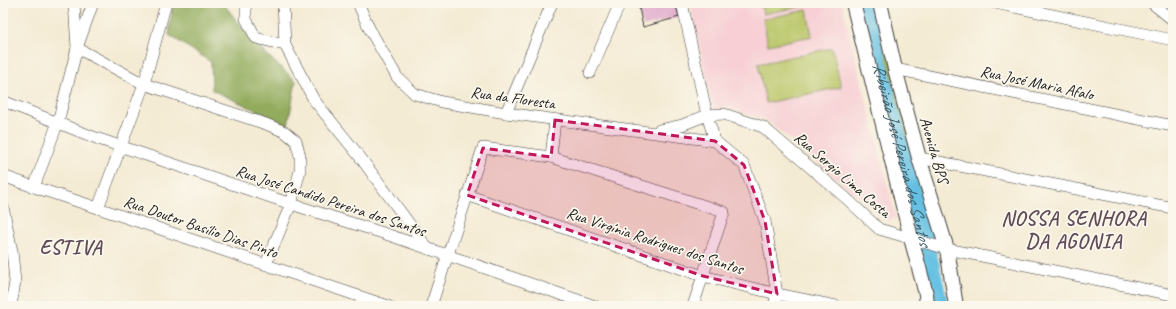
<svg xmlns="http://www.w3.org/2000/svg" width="1176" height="309" viewBox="0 0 1176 309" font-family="Caveat,sans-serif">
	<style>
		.built { fill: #f7cfd4 }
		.green { fill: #b9c667; stroke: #6a7142 }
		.forest { fill: #92ab5c; stroke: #57643c }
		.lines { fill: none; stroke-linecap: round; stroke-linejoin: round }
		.river { stroke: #64bfe2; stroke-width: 17 }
		.building { fill: #e0a7ca }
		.minor-casing { stroke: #3c3b38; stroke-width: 12 }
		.major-casing { stroke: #3c3b38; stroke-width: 16 }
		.minor { stroke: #fff; stroke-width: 11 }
		.major { stroke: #fff; stroke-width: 14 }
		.marked { fill: #c2185b; fill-opacity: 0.2; stroke: #c2185b; stroke-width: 3; stroke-dasharray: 8 5; stroke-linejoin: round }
		.labels { text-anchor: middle; stroke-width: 3.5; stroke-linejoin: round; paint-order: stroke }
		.street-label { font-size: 16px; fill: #1c1c1c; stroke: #fbf7ec }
		.water-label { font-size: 17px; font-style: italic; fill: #395d6b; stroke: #fbf7ec }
		.district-label { font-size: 20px; font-weight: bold; letter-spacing: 1px; fill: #614d59; stroke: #fbf7ec }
	</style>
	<rect width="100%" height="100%" fill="#fbf7ec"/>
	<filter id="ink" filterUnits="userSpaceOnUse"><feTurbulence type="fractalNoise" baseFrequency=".025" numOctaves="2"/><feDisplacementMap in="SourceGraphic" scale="8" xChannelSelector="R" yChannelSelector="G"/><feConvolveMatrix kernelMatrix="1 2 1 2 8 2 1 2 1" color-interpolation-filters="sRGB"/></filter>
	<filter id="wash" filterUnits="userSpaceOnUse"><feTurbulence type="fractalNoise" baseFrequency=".012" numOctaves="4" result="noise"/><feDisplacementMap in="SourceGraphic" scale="16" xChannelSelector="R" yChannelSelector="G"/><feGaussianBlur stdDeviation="0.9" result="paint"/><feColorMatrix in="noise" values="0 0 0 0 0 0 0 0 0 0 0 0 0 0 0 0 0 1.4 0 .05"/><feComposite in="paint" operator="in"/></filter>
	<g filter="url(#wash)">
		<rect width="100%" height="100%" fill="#f4ebd4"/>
		<polygon class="built" points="690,3 842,3 896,218 888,221 768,121 726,107 713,110"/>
		<g class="green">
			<polygon points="761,3 804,3 804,6 763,14"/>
			<polygon points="807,10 812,36 768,45 763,19"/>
			<polygon points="832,48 841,87 766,103 758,64"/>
		</g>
		<g class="forest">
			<polygon points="173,3 223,3 255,44 296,81 288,125 212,90 211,62 169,35"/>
			<polygon points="857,3 876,3 940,242 914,233"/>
		</g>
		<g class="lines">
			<path class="river" id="s1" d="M865 3 881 73 931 264 940 306"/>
		</g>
		<g id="blocks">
			<polygon class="building" points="638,3 675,3 679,17 643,27"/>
		</g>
	</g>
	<g filter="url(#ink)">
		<use href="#blocks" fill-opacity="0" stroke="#3c3b38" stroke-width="1"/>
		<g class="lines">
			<g class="minor-casing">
				<g id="minor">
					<polyline points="74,3 77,48 144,84 266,124 285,132 296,141 300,156 300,171 291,204 266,264"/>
					<polyline points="246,3 246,19 256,38 285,45"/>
					<polyline points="283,3 285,45 314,100 360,157 428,249"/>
					<polyline points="358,3 369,28 397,77 415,94 442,102 506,113 715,141 744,165 765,221 777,294 774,306"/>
					<polyline points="682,3 707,115 715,141"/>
					<polyline points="995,3 1173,40"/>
					<polyline points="1152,3 1173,20"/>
					<polyline points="895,69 1173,126"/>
					<polyline points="590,73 620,3"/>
					<polyline points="3,101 96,138 291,204 380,232 595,306"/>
					<polyline points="506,113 552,3"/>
					<polyline points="659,130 682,125 707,115 724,114 763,127 846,198 879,229 947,249 1173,295"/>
					<polyline points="551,157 555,120"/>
					<polyline points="919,158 1173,208"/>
					<polyline points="3,176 34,187 98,208 388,306"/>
					<polyline points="34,187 58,122 77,48 93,3"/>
					<polyline points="467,195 703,276 777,294 836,306"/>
					<polyline points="3,207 12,251 15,282 11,306"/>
					<polyline points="98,208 144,84 166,3"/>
					<polyline points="431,306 483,148 551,157 724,212 693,306"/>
				</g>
			</g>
			<g class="major-casing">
				<g id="major">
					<polyline points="853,3 911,238 926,294 927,306"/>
					<polyline points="880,3 895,69 919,158 947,249 956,306"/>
				</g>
			</g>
			<use href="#minor" class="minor"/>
			<use href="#major" class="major"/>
		</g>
	</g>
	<path class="marked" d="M555 120 715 141 744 165 765 221 777 294 703 276 467 195 483 148 551 157Z"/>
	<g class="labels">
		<g class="street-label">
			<text transform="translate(1037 82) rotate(12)" y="6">Rua José Maria Afalo</text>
			<text transform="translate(513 97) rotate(8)" y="6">Rua da Floresta</text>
			<text transform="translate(935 150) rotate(74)" y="6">Avenida BPS</text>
			<text transform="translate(843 174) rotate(41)" y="6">Rua Sergio Lima Costa</text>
			<text transform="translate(331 200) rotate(18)" y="6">Rua José Candido Pereira dos Santos</text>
			<text transform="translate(201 226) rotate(19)" y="6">Rua Doutor Basílio Dias Pinto</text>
			<text transform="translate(655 240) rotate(18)" y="6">Rua Virgínia Rodrigues dos Santos</text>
		</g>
		<g class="water-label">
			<text dy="6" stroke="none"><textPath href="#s1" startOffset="156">Ribeirão José Pereira dos Santos</textPath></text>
		</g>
		<g class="district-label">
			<text x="1074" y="225">NOSSA SENHORA<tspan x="1074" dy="23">DA AGONIA</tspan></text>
			<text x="71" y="254">ESTIVA</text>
		</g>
	</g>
	<rect width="1176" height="309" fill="none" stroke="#fbf7ec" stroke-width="16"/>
</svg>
